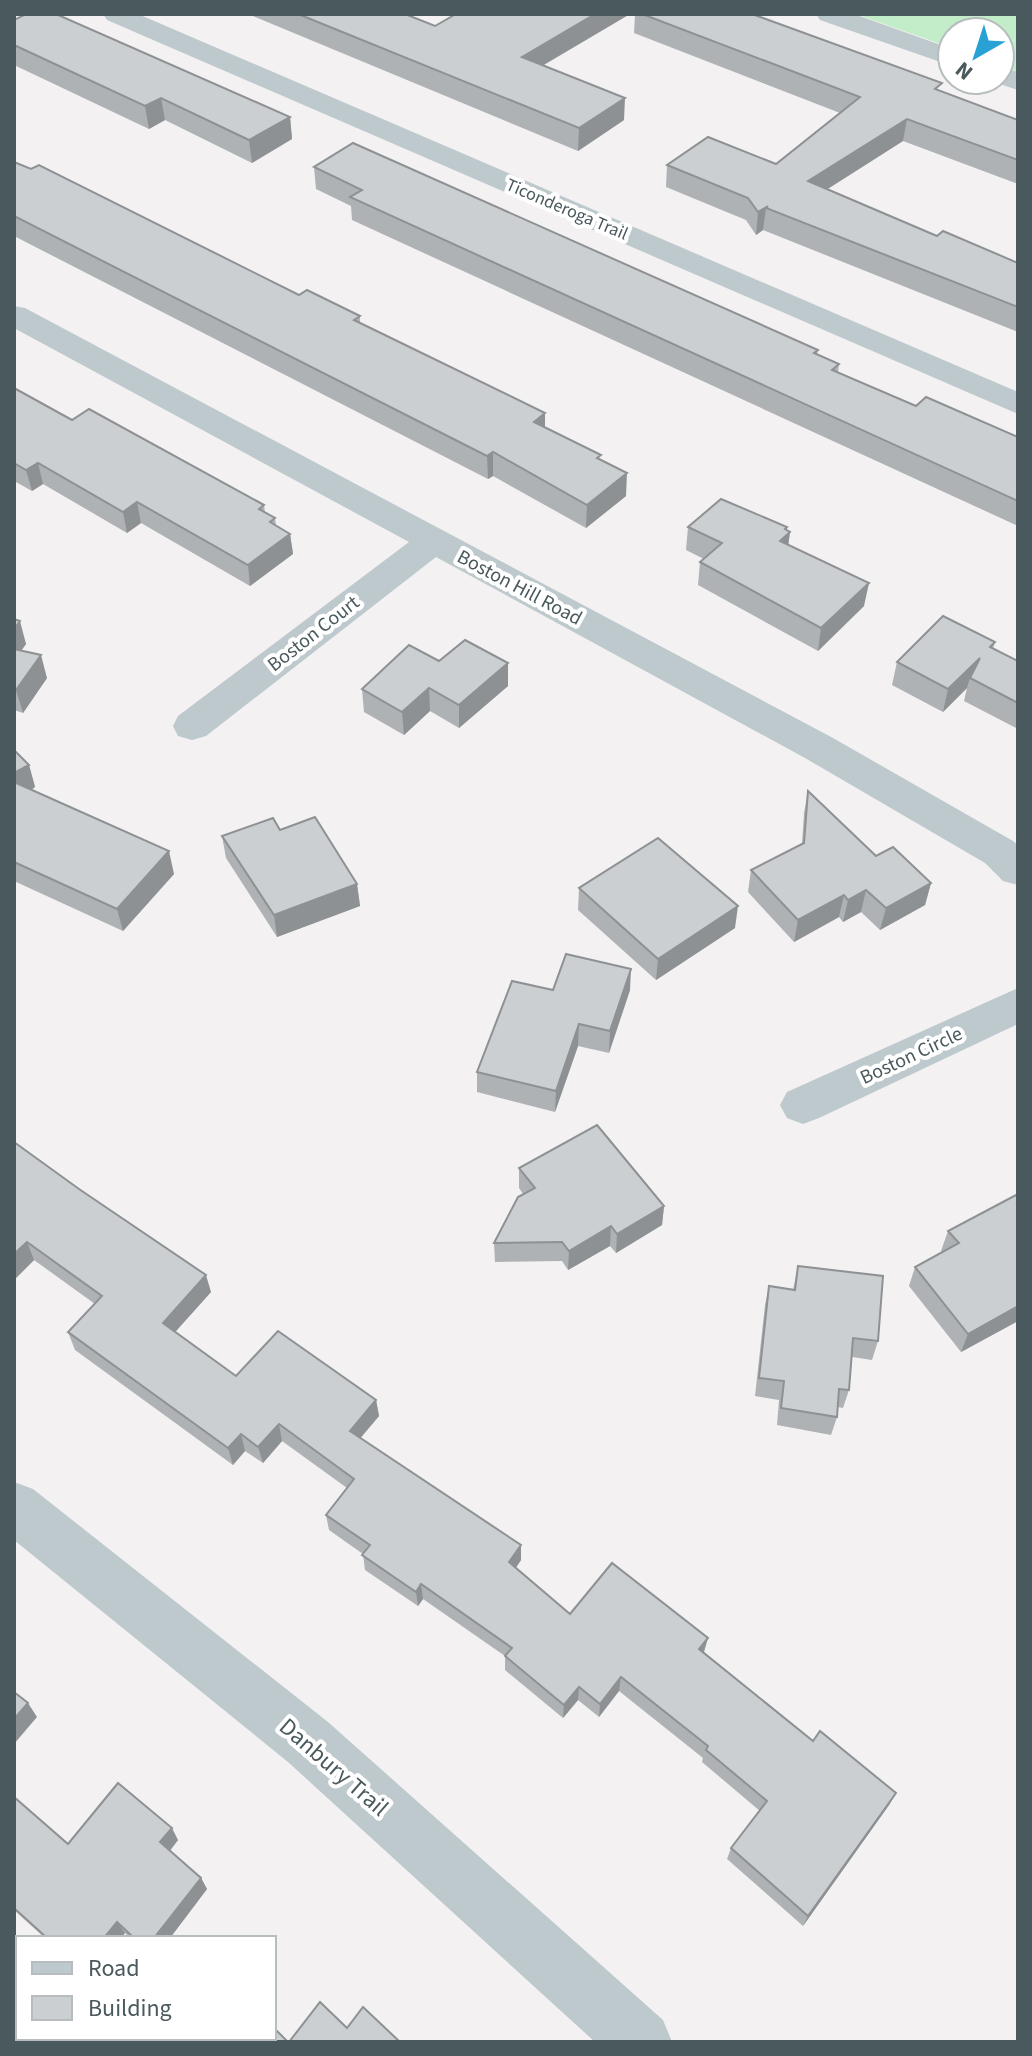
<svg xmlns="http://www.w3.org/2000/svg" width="1032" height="2056" viewBox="0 0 1032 2056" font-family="'Source Sans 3',sans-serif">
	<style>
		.green { fill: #c3ecc9 }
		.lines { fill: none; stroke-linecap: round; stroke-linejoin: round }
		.minor { fill: #bdc9cc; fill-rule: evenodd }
		.wall { fill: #afb2b5 }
		.shaded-wall { fill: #8e9193 }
		.building { fill: #cbcfd2; stroke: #8e9193; stroke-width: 2 }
		.labels { text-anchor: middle; stroke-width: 8; stroke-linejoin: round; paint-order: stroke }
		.far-street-label { font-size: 18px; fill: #4a595d; stroke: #fff }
		.street-label { font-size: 20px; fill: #4a595d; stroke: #fff }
		.near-street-label { font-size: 24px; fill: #4a595d; stroke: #fff }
	</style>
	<rect width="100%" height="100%" fill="#f3f1f1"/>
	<polygon class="green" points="856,14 1018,14 1018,72 1000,65 1000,32 952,32 952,48"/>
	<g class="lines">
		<g class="minor">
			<polygon points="103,14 138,14 1018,392 1018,414 107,20"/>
			<polygon points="816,14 854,14 952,49 952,66 820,20"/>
			<polygon points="1000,67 1018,72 1018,90 990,81 1000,80"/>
			<polygon points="14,306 25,308 833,738 1013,841 1018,845 1018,885 1003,881 985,863 805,758 436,557 206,736 192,740 178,736 173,726 178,716 409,542 14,328"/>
			<polygon points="1018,988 1018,1024 819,1118 803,1124 787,1118 780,1105 787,1092"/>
			<polygon points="14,1482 33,1489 328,1722 663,2020 672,2042 595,2042 288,1762 14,1540"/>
		</g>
	</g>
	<g class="wall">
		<polygon points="248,14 405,14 435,26 456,14 630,14 544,65 624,120 578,151"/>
		<polygon points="635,14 752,14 941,91 1018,120 1018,184 903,141 828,189 937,236 1018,263 1018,332 763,230 756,235 746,220 666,187 667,165 776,164 840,113 634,33"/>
		<polygon points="14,20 290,117 292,139 252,163 165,120 149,129 14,65"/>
		<polygon points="14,162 299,295 360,316 360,323 601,460 626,496 586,528 493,476 488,479 14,236"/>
		<polygon points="314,167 818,350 817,355 839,364 838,372 916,406 1018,437 1018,526 352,220 351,206 316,189"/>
		<polygon points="14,388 72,420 264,505 265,512 275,518 276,526 290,534 293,554 250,586 141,523 127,533 43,484 32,491 14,481"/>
		<polygon points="688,527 787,530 790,532 788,545 864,606 818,651 698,585 700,562 704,559 686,550"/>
		<polygon points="14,619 26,644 21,650 47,678 23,713 14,710"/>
		<polygon points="995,642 993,649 1018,661 1018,729 964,701 967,688 943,712 892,685 897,662"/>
		<polygon points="439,661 508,663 508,686 459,728 430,711 404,735 364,712 362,689"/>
		<polygon points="14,750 29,765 35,787 32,790 174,874 123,931 14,881"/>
		<polygon points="808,791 876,856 931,883 925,905 880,930 861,912 843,922 839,917 794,942 748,892 751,870 802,844 804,813"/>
		<polygon points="280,830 357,884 360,906 277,937 226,858 222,836"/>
		<polygon points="579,888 735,928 656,980 578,910"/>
		<polygon points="553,990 630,990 609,1053 578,1046 555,1112 477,1092 477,1072"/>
		<polygon points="14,1142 211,1292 175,1332 236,1376 376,1400 379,1416 360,1438 521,1560 516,1568 570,1614 704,1652 813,1741 896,1793 889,1805 803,1926 727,1859 731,1848 760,1811 702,1762 703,1758 619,1691 599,1717 578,1700 563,1718 505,1670 505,1656 423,1599 418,1606 365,1570 363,1554 329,1530 326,1515 347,1488 282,1441 263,1463 245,1451 233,1465 75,1350 68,1332 95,1304 34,1260 14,1280"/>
		<polygon points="519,1168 664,1206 662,1225 616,1253 610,1246 568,1270 562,1261 495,1262 494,1243 523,1194 519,1188"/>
		<polygon points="1018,1194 1018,1321 961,1352 909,1286 915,1267 942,1252 941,1251 948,1231"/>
		<polygon points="798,1266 878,1341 872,1360 852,1357 849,1390 843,1408 838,1407 837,1417 831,1435 777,1425 779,1400 755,1396 765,1305 769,1286 793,1290"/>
		<polygon points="14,1797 68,1844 178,1840 170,1851 201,1878 207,1889 170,1938 130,1938 125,1933 121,1938 45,1938 14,1910"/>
	</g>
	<g class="shaded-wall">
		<polygon points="595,14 630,14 521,78 522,57"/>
		<polygon points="161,98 165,120 149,129 145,106"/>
		<polygon points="625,98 624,120 578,151 579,128"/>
		<polygon points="290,117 292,139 252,163 249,140"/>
		<polygon points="907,119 903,141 805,203 808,181"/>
		<polygon points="766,208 763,230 756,235 758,212"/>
		<polygon points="545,413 545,436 534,422"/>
		<polygon points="493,452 493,476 488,479 487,456"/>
		<polygon points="38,463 43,484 32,491 26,470"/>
		<polygon points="627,473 626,496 586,528 587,505"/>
		<polygon points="137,502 141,523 127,533 123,512"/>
		<polygon points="787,527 786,535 790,532 787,555 780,541 785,529"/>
		<polygon points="290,534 293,554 250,586 248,565"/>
		<polygon points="869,583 864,606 818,651 821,628"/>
		<polygon points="20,621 26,644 14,661 14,629"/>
		<polygon points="41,655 47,678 23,713 16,690"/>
		<polygon points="980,658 970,678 967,688 943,712 948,689"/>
		<polygon points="508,663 508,686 459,728 459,705"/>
		<polygon points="429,688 430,711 404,735 402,712"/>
		<polygon points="29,765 35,787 14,799 14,773"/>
		<polygon points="169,851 174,874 123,931 117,909"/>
		<polygon points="931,883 925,905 880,930 886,908"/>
		<polygon points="357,884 360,906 277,937 274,915"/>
		<polygon points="866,890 861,912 843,922 848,900"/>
		<polygon points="844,895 839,917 794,942 798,920"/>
		<polygon points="738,906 735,928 656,980 658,959"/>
		<polygon points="631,969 630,990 609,1053 610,1031"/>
		<polygon points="579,1024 578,1046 555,1112 556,1091"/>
		<polygon points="664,1206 662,1225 616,1253 617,1234"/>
		<polygon points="611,1226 610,1246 568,1270 569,1251"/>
		<polygon points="27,1242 34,1260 14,1280 14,1254"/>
		<polygon points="206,1275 211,1292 168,1340 163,1323"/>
		<polygon points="1018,1306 1018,1321 961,1352 968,1334"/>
		<polygon points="376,1400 379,1416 353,1447 350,1431"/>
		<polygon points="279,1424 282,1441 263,1463 258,1447"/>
		<polygon points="241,1434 245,1451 233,1465 228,1448"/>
		<polygon points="521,1545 521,1560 509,1577 509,1562"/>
		<polygon points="421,1584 423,1599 418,1606 416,1592"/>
		<polygon points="708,1638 704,1652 696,1662 699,1649"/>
		<polygon points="621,1677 619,1691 599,1717 600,1704"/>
		<polygon points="579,1687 578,1700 563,1718 564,1705"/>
		<polygon points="28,1703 37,1717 14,1744 14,1719"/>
		<polygon points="896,1793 889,1805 803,1926 808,1916"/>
		<polygon points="172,1828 178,1840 167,1854 160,1842"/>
		<polygon points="201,1878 207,1889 170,1938 154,1938"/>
		<polygon points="117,1922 125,1933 121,1938 104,1938"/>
	</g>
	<g class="building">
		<polygon points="26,14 56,14 290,117 249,140 161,98 145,106 14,45 14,20"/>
		<polygon points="298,14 405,14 435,26 456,14 595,14 522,57 625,98 579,128"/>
		<polygon points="642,14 752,14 942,83 935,89 1018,120 1018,160 907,119 808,181 937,236 943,231 1018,263 1018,307 766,208 768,206 758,212 748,198 667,165 708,137 776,164 860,97"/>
		<polygon points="353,143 818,350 814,353 839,364 832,370 916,406 926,397 1018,437 1018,501 350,197 362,190 314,167"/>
		<polygon points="14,162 31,169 39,165 299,295 307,290 360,316 354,320 545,413 534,422 601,455 597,458 627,473 587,505 493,452 487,456 14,216"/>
		<polygon points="14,388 72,420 89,409 264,505 259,509 275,518 270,522 290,534 248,565 137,502 123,512 38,463 26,470 14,463"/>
		<polygon points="721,499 787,527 785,529 790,532 780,541 869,583 821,628 700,562 722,543 688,527"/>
		<polygon points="943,616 995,642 990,647 1018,661 1018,703 970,678 980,658 948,689 897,662"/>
		<polygon points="14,619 20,621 14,629"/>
		<polygon points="465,640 508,663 459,705 429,688 402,712 362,689 409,645 439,661"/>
		<polygon points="14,649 41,655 16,690 14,689"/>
		<polygon points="14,750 29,765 14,773"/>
		<polygon points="14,782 169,851 117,909 14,862"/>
		<polygon points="808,791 876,856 893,847 931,883 886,908 866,890 848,900 844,895 798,920 751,870 804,843"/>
		<polygon points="315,817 357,884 274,915 222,836 273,818 280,830"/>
		<polygon points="658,838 738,906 658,959 579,888"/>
		<polygon points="566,954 631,969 610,1031 579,1024 556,1091 477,1072 512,981 553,990"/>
		<polygon points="597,1125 664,1206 617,1234 611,1226 569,1251 562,1242 494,1243 518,1197 535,1188 519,1168"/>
		<polygon points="14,1142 79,1189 206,1275 163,1323 236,1376 278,1331 376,1400 350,1431 521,1545 509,1562 570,1614 612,1563 708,1638 699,1649 813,1741 820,1731 896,1793 808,1916 731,1848 767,1801 706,1750 708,1746 621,1677 600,1704 579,1687 564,1705 505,1656 512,1648 421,1584 416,1592 362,1555 370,1545 326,1515 354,1479 279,1424 258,1447 241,1434 228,1448 68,1332 102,1296 27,1242 14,1254"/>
		<polygon points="1018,1194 1018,1306 968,1334 915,1267 959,1243 948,1231"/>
		<polygon points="798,1266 883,1276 878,1341 853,1338 849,1390 839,1389 837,1417 781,1408 784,1381 759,1378 769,1286 795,1290"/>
		<polygon points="14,1692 28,1703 14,1719"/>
		<polygon points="118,1783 172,1828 160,1842 201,1878 154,1938 134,1938 117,1922 104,1938 47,1938 14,1908 14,1797 68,1844"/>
		<polygon points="320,2002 347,2028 363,2007 400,2042 289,2042"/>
		<polygon points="274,2028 288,2042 227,2042 230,2038 274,2038"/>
	</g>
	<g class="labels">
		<g class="far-street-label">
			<text transform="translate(567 209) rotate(23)" y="6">Ticonderoga Trail</text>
		</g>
		<g class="street-label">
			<text transform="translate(520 587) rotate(28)" y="7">Boston Hill Road</text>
			<text transform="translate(313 633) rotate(-38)" y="7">Boston Court</text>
			<text transform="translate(911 1055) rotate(-25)" y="7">Boston Circle</text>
		</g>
		<g class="near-street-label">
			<text transform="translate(334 1767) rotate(41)" y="8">Danbury Trail</text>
		</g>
	</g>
	<rect width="1032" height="2056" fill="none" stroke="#4a595d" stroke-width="32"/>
	<rect x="16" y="1936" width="260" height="104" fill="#ffffff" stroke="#b7bdbe" stroke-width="2"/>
	<rect x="32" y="1962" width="40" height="12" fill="#bdc9cc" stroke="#b7bdbe" stroke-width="2"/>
	<text x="88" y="1976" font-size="24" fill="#4a595d">Road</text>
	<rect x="32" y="1996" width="40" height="24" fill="#cbcfd2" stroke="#b7bdbe" stroke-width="2"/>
	<text x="88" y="2016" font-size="24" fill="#4a595d">Building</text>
	<g transform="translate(976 56) rotate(219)"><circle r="38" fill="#ffffff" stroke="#b7bdbe" stroke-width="2"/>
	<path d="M0-6L14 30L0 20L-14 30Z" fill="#28a1d5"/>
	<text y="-12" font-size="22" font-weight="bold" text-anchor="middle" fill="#4a595d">N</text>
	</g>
</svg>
